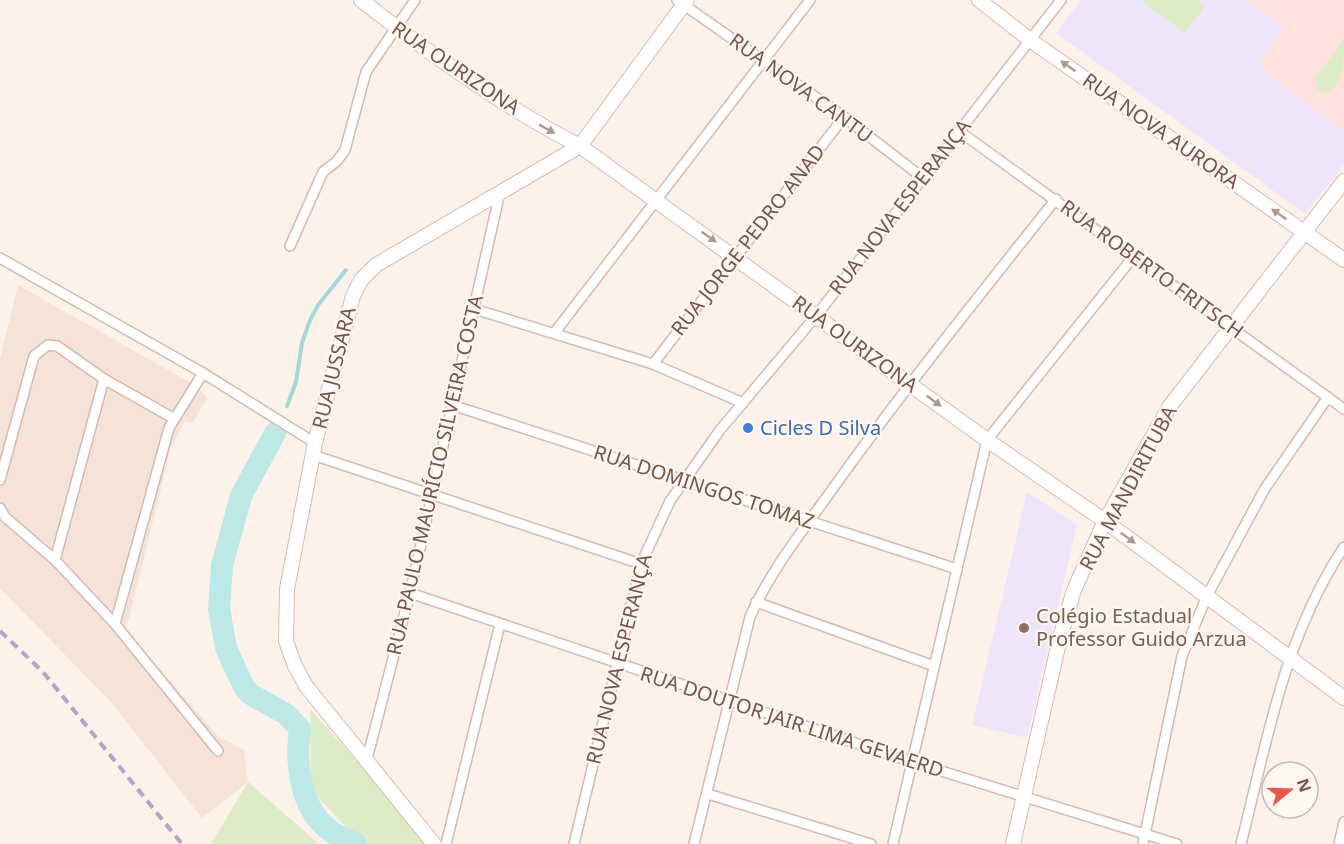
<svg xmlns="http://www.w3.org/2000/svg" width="1344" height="844" viewBox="0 0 1344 844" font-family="'Noto Sans',sans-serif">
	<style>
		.residential { fill: #f5e3d7 }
		.commercial { fill: #fee1dc }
		.education { fill: #efe5fa }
		.green { fill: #dbecc6 }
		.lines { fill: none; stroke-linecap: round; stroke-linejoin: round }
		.stream { stroke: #a1dadb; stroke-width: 4 }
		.river { stroke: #bce8e8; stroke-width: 22 }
		.street-casing { stroke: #d3bab0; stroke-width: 12 }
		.secondary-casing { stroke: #d8bbb0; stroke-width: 16 }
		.street { stroke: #fff; stroke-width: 9 }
		.secondary { stroke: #fff; stroke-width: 14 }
		.rail { stroke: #b3a5c9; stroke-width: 4; stroke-dasharray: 9 6; stroke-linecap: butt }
		.oneway { fill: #af9893 }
		.shop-dot { fill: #3f7fe0; stroke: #fff7f0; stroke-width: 2 }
		.education-dot { fill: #8d6e63; stroke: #fff7f0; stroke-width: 2 }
		.labels { text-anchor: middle; stroke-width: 4.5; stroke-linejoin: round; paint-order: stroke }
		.street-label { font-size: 20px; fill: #79544b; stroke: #fff7f0 }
		.shop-label { font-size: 20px; fill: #366cbe; stroke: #fff7f0; text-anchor: start }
		.education-label { font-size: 20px; fill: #785e54; stroke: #fff7f0; text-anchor: start }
	</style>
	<rect width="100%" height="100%" fill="#fdf2e9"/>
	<polygon class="residential" points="18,285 196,386 208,398 192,423 185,421 171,448 126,630 218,736 244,750 248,782 202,818 111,702 0,588 0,359"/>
	<polygon class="commercial" points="1248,0 1344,0 1344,132 1256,65 1284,27"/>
	<g class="education">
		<polygon points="1081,0 1248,0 1284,27 1257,65 1344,132 1344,165 1305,214 1056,33"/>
		<polygon points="1027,492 1077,525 1027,738 972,725"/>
	</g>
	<g class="green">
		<polygon points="1145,0 1197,0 1205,6 1185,33 1143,2"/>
		<path d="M1344 39C1344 60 1344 86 1324 94L1316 88 1315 79Z"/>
		<polygon points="310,709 399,809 424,844 368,844 346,827 311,790"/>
		<polygon points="248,782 319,844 211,844"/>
	</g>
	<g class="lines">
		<polyline class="stream" points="287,406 296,382 302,343 310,320 318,305 346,270"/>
		<path class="river" d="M275 433 241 496 222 565 219 609 226 648 243 685 250 694 286 714 300 729C295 765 300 813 335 834 341 838 349 840 356 844"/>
		<g class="street-casing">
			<g id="street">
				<polyline points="677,0 844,117 923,178"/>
				<polyline points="959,131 1344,409"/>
				<polyline points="290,246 323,172 337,161 345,150 366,72 415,0"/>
				<polyline points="0,258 203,373 315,443"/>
				<polyline points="474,309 653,364 743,403"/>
				<polyline points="555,332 810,0"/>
				<polyline points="653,364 844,117"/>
				<polyline points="452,405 957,569"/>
				<polyline points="313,455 641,564"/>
				<polyline points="0,480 34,356 48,345 57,346 104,379 173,418"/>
				<polyline points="0,508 5,517 55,560 115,624 218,751"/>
				<polyline points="55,560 104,379"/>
				<polyline points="410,593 912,762 1177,844"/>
				<polyline points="756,602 934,666"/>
				<polyline points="115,624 169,428 203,373"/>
				<polyline points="367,759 410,593 500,192"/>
				<polyline points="708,794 871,844"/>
				<polyline points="446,844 500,624"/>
				<polyline points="574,844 641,564 670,501 720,430 816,316 1061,0"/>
				<path d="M694 844 750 617C772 567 808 524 839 480 908 384 982 292 1056 199"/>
				<polyline points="893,844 987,440 1134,256"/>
				<polyline points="1143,844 1182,656 1207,596 1264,490 1328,397"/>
				<path d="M1241 844C1267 741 1284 637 1344 547"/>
				<polyline points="1339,844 1344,822"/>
			</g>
		</g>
		<g class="secondary-casing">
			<g id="secondary">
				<path d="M361 0C426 51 507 109 580 146L987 440 1105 521 1344 698"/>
				<polyline points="979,0 1030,40 1344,260"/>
				<polyline points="434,844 306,686 295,666 286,641 287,589 315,443 353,296 361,280 376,265 580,146 687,0"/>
				<polyline points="1013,844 1060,638 1074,590 1105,521 1170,406 1344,181"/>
			</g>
		</g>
		<use href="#street" class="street"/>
		<use href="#secondary" class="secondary"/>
		<polyline class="rail" points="0,631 43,672 182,844"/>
	</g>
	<defs><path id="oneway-solid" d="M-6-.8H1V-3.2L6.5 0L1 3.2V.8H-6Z" transform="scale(1.5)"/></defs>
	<g class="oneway">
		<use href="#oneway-solid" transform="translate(1068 66) rotate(-145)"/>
		<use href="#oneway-solid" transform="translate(547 129) rotate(29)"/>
		<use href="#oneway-solid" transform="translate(1279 214) rotate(-145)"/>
		<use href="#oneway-solid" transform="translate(709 237) rotate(35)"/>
		<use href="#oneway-solid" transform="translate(934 401) rotate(36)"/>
		<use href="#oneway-solid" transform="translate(1128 538) rotate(36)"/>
	</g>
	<circle class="shop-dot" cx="748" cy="428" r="6"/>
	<circle class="education-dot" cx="1024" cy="628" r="6"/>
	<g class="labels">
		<g class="street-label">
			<text transform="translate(456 68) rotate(34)" y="7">RUA OURIZONA</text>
			<text transform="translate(801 88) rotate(36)" y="7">RUA NOVA CANTU</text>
			<text transform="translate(1161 131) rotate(35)" y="7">RUA NOVA AURORA</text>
			<text transform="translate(900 207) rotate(-52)" y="7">RUA NOVA ESPERANÇA</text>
			<text transform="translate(748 240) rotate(-52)" y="7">RUA JORGE PEDRO ANAD</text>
			<text transform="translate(1152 269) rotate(36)" y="7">RUA ROBERTO FRITSCH</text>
			<text transform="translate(855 344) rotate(36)" y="7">RUA OURIZONA</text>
			<text transform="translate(334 368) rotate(-76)" y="7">RUA JUSSARA</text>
			<text transform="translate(435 475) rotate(-77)" y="7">RUA PAULO MAURÍCIO SILVEIRA COSTA</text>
			<text transform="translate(704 487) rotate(18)" y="7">RUA DOMINGOS TOMAZ</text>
			<text transform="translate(1128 488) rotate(-62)" y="7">RUA MANDIRITUBA</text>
			<text transform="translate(619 659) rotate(-76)" y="7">RUA NOVA ESPERANÇA</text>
			<text transform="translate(792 722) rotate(18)" y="7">RUA DOUTOR JAIR LIMA GEVAERD</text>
		</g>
		<g class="shop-label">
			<text x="760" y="435">Cicles D Silva</text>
		</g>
		<g class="education-label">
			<text x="1036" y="623">Colégio Estadual<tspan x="1036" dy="23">Professor Guido Arzua</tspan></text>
		</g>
	</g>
	<g transform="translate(1290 790) rotate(71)"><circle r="28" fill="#fff7f0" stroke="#c9b6ae" stroke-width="1.5"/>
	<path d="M0-4.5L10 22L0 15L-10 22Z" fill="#eb564a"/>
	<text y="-9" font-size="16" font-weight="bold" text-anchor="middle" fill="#79544b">N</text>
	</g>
</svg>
